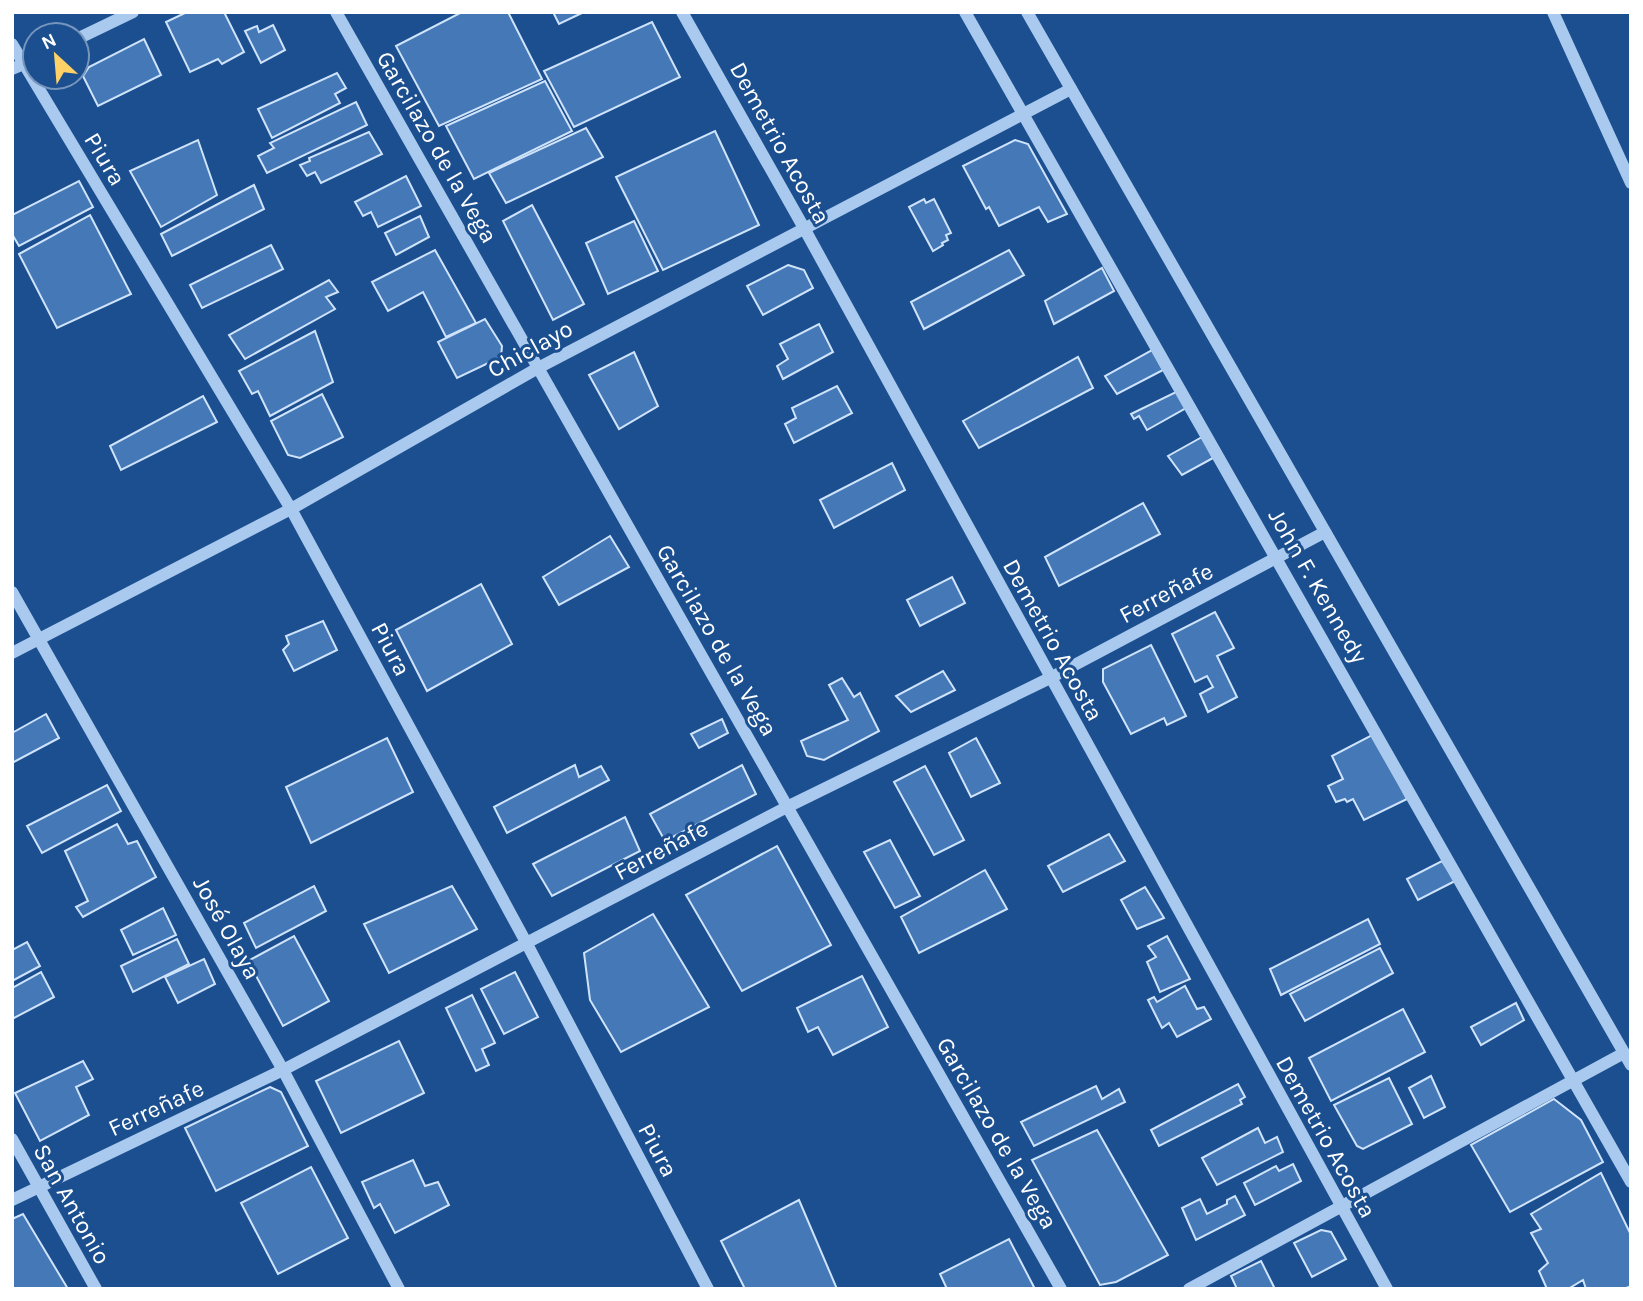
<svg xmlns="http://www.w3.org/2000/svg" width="1643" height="1301" viewBox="0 0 1643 1301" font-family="Karla,sans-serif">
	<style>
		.building { fill: #4478b7; stroke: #cfe3fa; stroke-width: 2 }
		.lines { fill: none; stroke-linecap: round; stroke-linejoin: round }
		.minor { stroke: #a9c9ee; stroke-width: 12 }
		.labels { text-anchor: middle; stroke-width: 6; stroke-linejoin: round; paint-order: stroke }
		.street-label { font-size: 24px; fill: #fff; stroke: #1b4f8f }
	</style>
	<rect width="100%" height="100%" fill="#1b4f8f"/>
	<g class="building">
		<polygon points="187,12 224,12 244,52 222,64 218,59 190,72 166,22"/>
		<polygon points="462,12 508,12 542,79 439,126 396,46"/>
		<polygon points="553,12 584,12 559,24"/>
		<polygon points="652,22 680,77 574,127 544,71"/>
		<polygon points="273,25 285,50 261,63 245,31 257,26 259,32"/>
		<polygon points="144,39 161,75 98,106 83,76 89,67"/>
		<polygon points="337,73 346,88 335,94 340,103 272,138 258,109"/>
		<polygon points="545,81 572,131 474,179 446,126"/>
		<polygon points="356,102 367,125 267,173 258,156 274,148 270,143"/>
		<polygon points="586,128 603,157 506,203 489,173"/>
		<polygon points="715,131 759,225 663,270 616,177"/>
		<polygon points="369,132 382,154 321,183 315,172 307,176 300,165 310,161 309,158"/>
		<polygon points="198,140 217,195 161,227 130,171"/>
		<polygon points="1015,140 1028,144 1067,214 1048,222 1039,207 999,226 989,207 986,209 963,166"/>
		<polygon points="406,176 421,206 378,227 371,212 363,216 355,202"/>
		<polygon points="79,181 93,207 19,246 12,234 12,215"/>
		<polygon points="254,185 264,209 172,256 161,234"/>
		<polygon points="924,199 926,203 934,199 951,233 946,235 948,240 942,243 943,245 933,251 909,207"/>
		<polygon points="532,205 584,304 553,320 503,221"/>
		<polygon points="90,215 131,294 57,328 19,254"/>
		<polygon points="420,216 429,237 396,255 385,233"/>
		<polygon points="634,221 658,271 608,294 586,243"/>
		<polygon points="271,245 283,269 202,308 190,285"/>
		<polygon points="435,250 476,323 446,337 423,292 388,311 372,282"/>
		<polygon points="1009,250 1024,275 924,329 911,302"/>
		<polygon points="788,265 804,270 813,288 763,315 747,286"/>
		<polygon points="1102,268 1114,291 1054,324 1045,301"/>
		<polygon points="329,280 338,292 326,297 335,309 245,359 229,335"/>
		<polygon points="485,319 502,346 501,357 457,378 438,342"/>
		<polygon points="819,324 833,352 783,379 777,366 788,359 780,344"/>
		<polygon points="315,331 333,382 270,416 258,391 252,394 239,371"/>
		<polygon points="1152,350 1163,370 1117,394 1105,376"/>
		<polygon points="634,352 658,406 619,429 589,375"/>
		<polygon points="1078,357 1093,388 979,448 963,421"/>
		<polygon points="837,386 852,413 794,443 785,424 796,418 792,408"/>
		<polygon points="1178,391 1186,408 1147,430 1139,416 1134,419 1131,414"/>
		<polygon points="322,394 343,437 300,458 288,455 271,421"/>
		<polygon points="203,396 217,422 121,470 110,446"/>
		<polygon points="1202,437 1213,458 1182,475 1168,456"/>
		<polygon points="892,463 905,490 834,528 820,500"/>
		<polygon points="1143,503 1160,534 1059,586 1045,557"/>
		<polygon points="610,536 629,567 559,605 543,577"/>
		<polygon points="952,577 965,603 920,626 907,600"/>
		<polygon points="481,584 512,644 427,691 396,630"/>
		<polygon points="1215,612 1234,648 1217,656 1237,697 1208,712 1200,694 1213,687 1207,676 1195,682 1172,634"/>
		<polygon points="323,621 337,650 294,671 283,650 289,644 286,636"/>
		<polygon points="1151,645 1186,716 1167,725 1164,718 1131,734 1103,682 1103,669"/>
		<polygon points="943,671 955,690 911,712 896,696"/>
		<polygon points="842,678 854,697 860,693 879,731 824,760 807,756 801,741 848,720 829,685"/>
		<polygon points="46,714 59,738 12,763 12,733"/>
		<polygon points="722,719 728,733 699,748 691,734"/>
		<polygon points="1374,734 1407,799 1364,820 1353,799 1347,802 1345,799 1336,802 1328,786 1343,779 1332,756"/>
		<polygon points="387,738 413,792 311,843 286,787"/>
		<polygon points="976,738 1000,783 971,797 949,753"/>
		<polygon points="575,765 579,777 601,766 609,780 507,833 494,807"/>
		<polygon points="742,765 756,794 665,841 650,814"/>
		<polygon points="925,766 964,840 934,855 894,782"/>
		<polygon points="107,785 121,811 42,853 27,826"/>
		<polygon points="625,817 640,851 552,896 533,864"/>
		<polygon points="117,824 128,844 137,841 156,877 83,917 76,907 88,901 65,851"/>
		<polygon points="1109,834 1125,861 1063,892 1048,866"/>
		<polygon points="890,840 920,896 895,908 864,852"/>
		<polygon points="777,846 831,945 742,991 686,895"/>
		<polygon points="1442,861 1455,881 1418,900 1407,879"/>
		<polygon points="985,870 1007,909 919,953 901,917"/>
		<polygon points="314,886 326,911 256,948 244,923"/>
		<polygon points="452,886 477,929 389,973 364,924"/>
		<polygon points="1145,887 1164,918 1137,929 1121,900"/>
		<polygon points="163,908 176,935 133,955 121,930"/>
		<polygon points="653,914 709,1007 621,1052 590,1000 584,953"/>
		<polygon points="1368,919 1380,944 1281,995 1270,969"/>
		<polygon points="294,936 329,1001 283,1026 248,961"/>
		<polygon points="1167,936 1190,979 1160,992 1147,962 1156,957 1148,946"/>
		<polygon points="177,939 189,964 133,992 121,966"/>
		<polygon points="27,942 40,966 12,981 12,950"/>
		<polygon points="1380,948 1393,973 1305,1021 1290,994"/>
		<polygon points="204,959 215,984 178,1003 165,977"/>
		<polygon points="41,972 54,997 12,1019 12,988"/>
		<polygon points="515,972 538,1017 504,1034 481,989"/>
		<polygon points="862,976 888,1027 833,1055 818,1027 808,1032 797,1008"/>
		<polygon points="1185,986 1197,1009 1204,1007 1211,1019 1177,1037 1169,1023 1162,1028 1148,1000 1154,997 1157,1002"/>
		<polygon points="472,995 495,1043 482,1049 489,1065 476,1071 446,1008"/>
		<polygon points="1516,1003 1524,1020 1481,1045 1471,1027"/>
		<polygon points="1403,1009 1425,1052 1331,1101 1309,1058"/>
		<polygon points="399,1041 424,1093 341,1133 316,1081"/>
		<polygon points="83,1061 93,1079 76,1087 89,1115 40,1141 15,1093"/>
		<polygon points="1431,1076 1445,1107 1424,1118 1409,1088"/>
		<polygon points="1389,1078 1412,1124 1363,1149 1357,1146 1334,1105"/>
		<polygon points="1238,1084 1245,1097 1240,1100 1242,1104 1159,1146 1151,1130"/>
		<polygon points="1096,1086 1102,1099 1119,1089 1125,1102 1034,1146 1021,1122"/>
		<polygon points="270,1087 281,1092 308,1146 216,1191 185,1128"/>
		<polygon points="1554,1099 1581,1120 1603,1162 1510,1212 1471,1145"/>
		<polygon points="1258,1128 1265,1143 1277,1137 1283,1152 1217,1185 1202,1158"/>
		<polygon points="1097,1130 1168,1255 1116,1282 1100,1285 1032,1160"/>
		<polygon points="413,1160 425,1186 438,1182 449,1205 395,1233 380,1204 374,1208 362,1182"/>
		<polygon points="1293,1164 1301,1181 1255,1205 1244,1183 1276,1166 1279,1171"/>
		<polygon points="311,1167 348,1238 278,1274 241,1203"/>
		<polygon points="1601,1173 1631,1235 1631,1286 1624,1289 1586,1289 1583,1280 1568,1289 1547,1289 1539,1271 1548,1263 1531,1233 1541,1229 1531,1214"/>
		<polygon points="1235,1196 1245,1215 1196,1240 1182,1208 1200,1199 1207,1214 1227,1204 1227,1200"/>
		<polygon points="799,1200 837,1289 745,1289 721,1241"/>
		<polygon points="23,1214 68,1289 12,1289 12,1219"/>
		<polygon points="1321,1230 1331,1232 1346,1259 1312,1277 1294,1243"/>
		<polygon points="1009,1239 1035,1289 947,1289 940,1274"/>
		<polygon points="1261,1261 1275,1289 1237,1289 1231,1276"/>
	</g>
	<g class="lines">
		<g class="minor">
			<polyline points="336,12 1061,1289"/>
			<polyline points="682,12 804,228 1387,1289"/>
			<polyline points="965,12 1631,1182"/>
			<polyline points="1027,12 1631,1065"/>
			<polyline points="1553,12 1631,183"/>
			<polyline points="77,39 133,12"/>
			<polyline points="12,44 291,509 527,944 708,1289"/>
			<polyline points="12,69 35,59"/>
			<polyline points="12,592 283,1070 399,1289"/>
			<polyline points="12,653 291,509 538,368 1071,89"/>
			<polyline points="12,1139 96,1289"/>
			<polyline points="12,1200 283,1070 787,807 1050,678 1325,532"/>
			<polyline points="1189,1289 1624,1053"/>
		</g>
	</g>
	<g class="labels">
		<g class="street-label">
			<text transform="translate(780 143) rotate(61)" y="8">Demetrio Acosta</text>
			<text transform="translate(437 147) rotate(60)" y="8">Garcilazo de la Vega</text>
			<text transform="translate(105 159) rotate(59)" y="8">Piura</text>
			<text transform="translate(530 349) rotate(-29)" y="8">Chiclayo</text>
			<text transform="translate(1318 586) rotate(60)" y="8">John F. Kennedy</text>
			<text transform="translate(1166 593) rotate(-28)" y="8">Ferreñafe</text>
			<text transform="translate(717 640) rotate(60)" y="8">Garcilazo de la Vega</text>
			<text transform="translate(1053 640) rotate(61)" y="8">Demetrio Acosta</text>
			<text transform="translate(391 649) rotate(62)" y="8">Piura</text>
			<text transform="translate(661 850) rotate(-28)" y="8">Ferreñafe</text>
			<text transform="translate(227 928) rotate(61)" y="8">José Olaya</text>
			<text transform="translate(156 1108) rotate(-25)" y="8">Ferreñafe</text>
			<text transform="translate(997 1133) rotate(60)" y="8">Garcilazo de la Vega</text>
			<text transform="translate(1326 1137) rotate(61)" y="8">Demetrio Acosta</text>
			<text transform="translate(658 1150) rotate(62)" y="8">Piura</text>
			<text transform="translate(72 1204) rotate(61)" y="8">San Antonio</text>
		</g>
	</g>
	<rect width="1643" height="1301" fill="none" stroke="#ffffff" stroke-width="28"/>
	<g transform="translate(56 56) rotate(334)"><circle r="33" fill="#1b4f8f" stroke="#7695bc" stroke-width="2"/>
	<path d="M0-5L12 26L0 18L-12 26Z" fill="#ffd166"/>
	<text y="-10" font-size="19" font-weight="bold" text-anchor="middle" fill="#ffffff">N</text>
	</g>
</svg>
